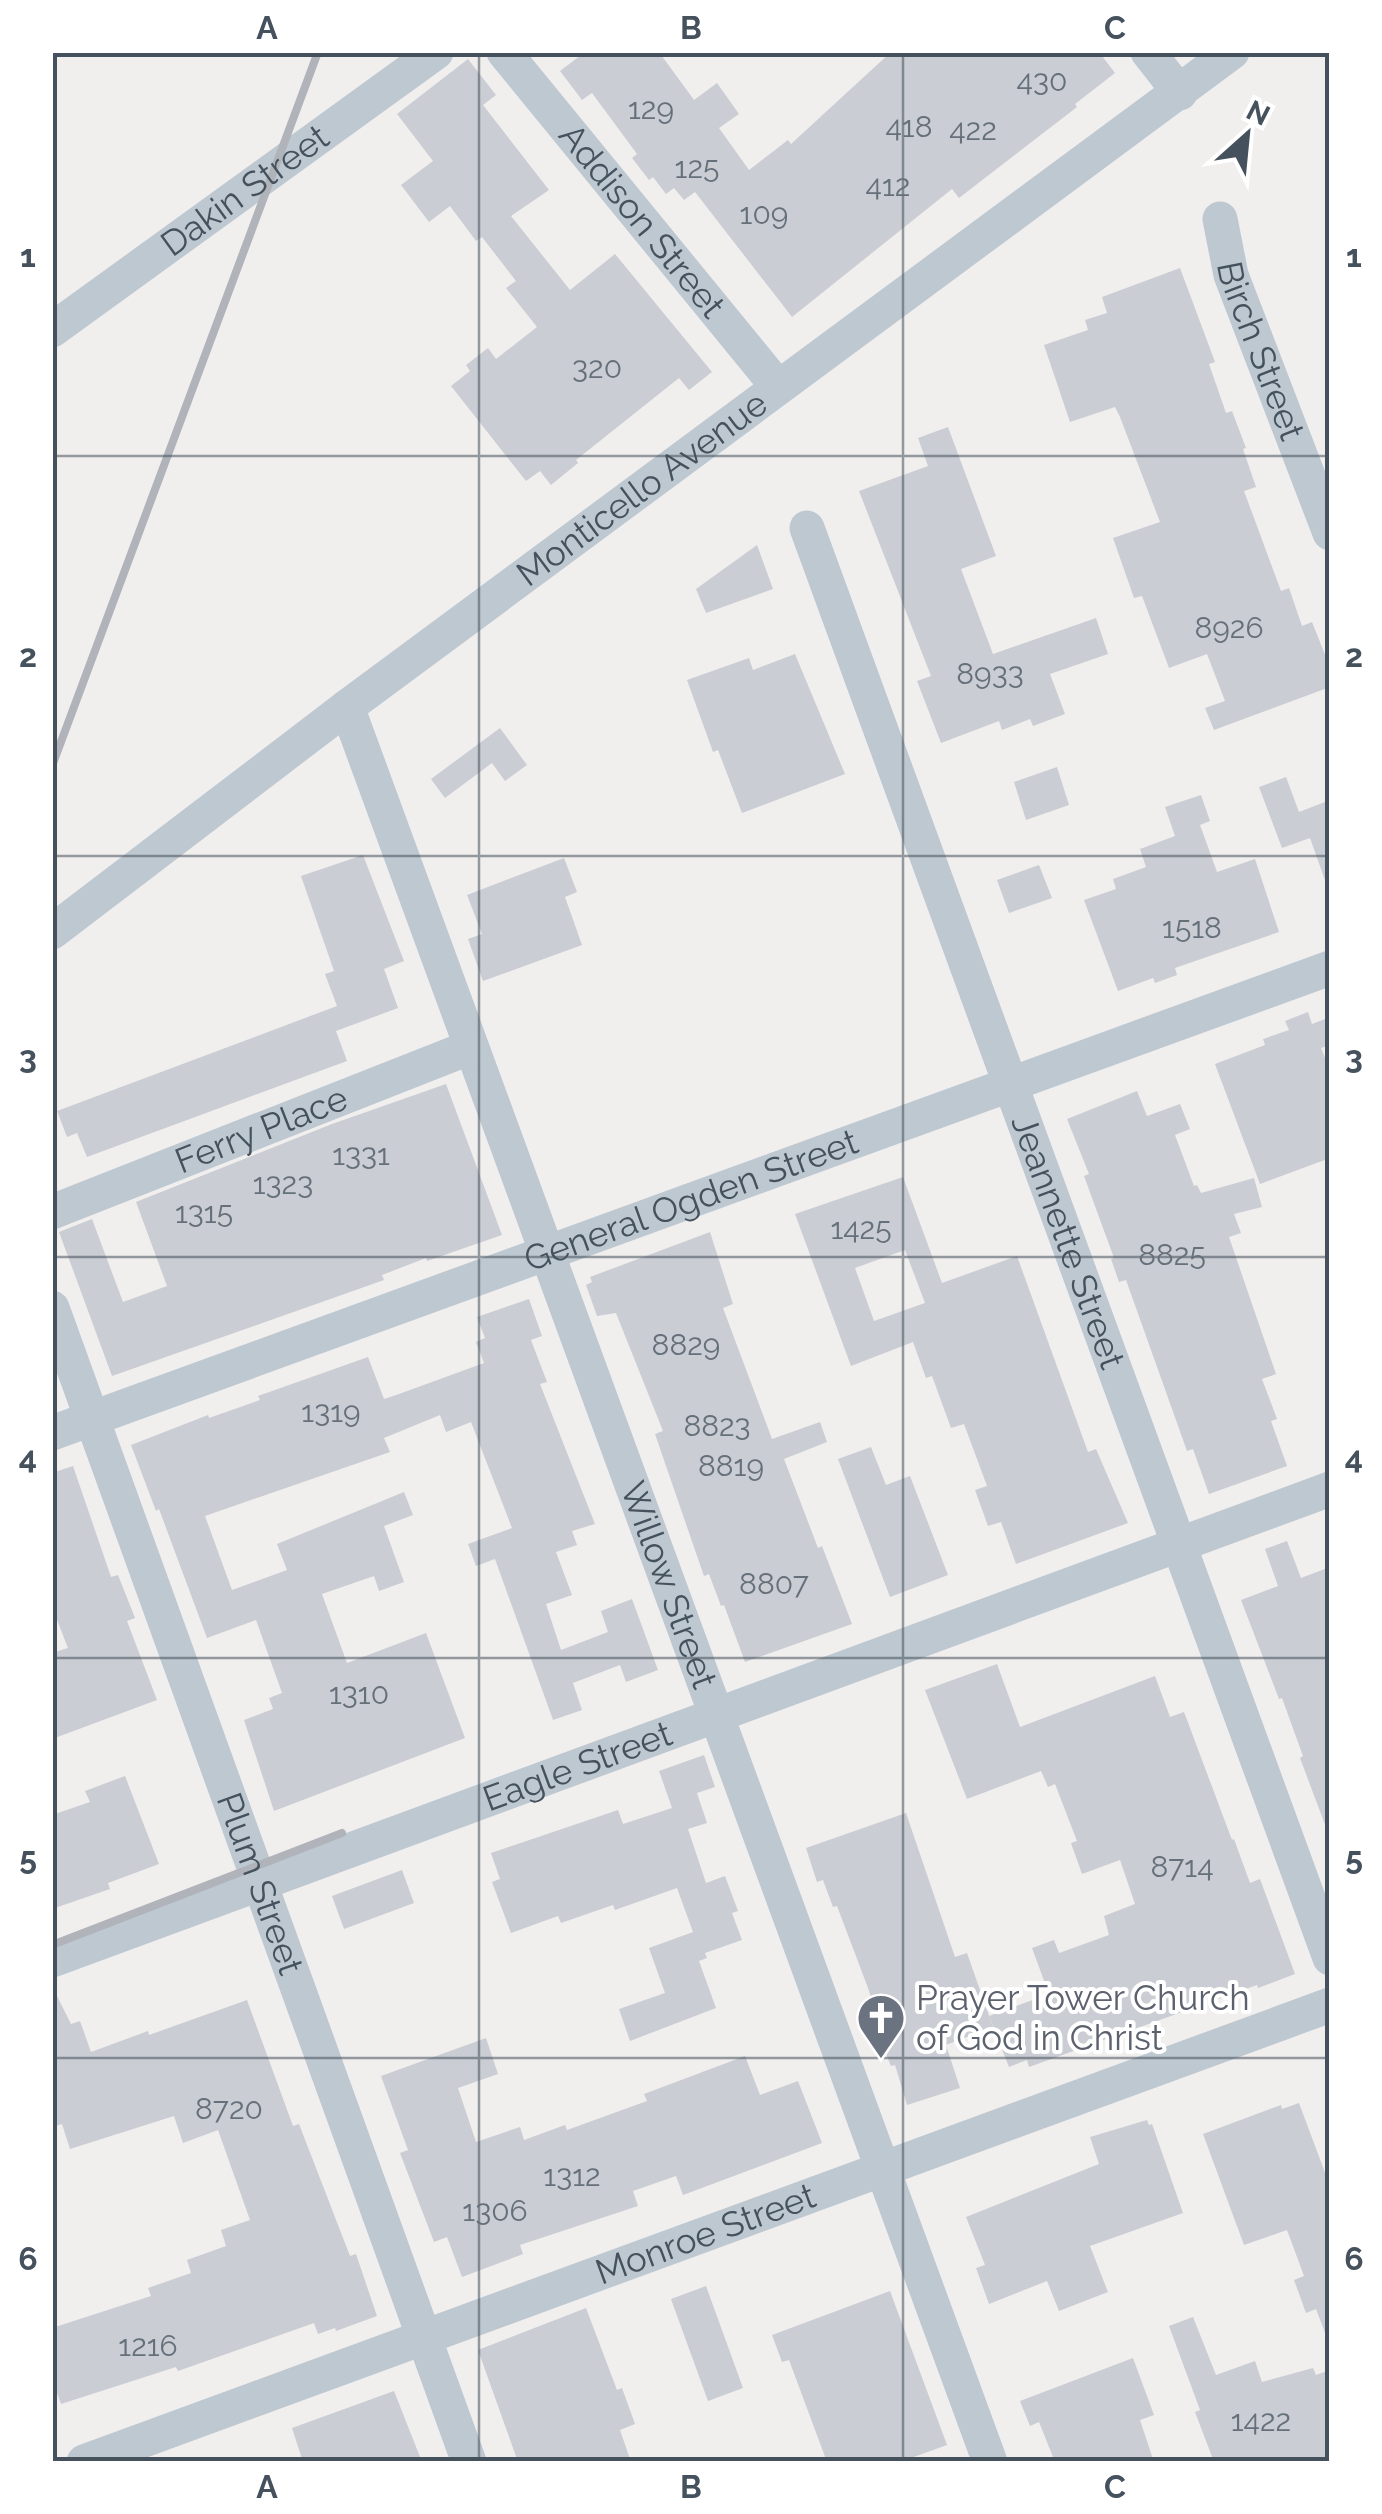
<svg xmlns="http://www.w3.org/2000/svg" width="1382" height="2514" viewBox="0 0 1382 2514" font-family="Raleway,sans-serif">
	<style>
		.building { fill: #cacdd3; fill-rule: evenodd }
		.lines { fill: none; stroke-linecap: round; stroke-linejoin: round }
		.minor { stroke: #bdc8d1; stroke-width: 35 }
		.rail { stroke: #b0b3b9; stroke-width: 8 }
		.grid { fill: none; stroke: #45515d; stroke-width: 2.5; stroke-opacity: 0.55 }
		.labels { text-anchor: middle; stroke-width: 8; stroke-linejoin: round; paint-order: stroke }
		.number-label { font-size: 30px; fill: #66707a }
		.street-label { font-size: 35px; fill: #45515d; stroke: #fff }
		.worship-label { font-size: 35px; fill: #5b616d; stroke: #fff; text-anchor: start }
		.neatline { fill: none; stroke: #45515d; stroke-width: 4 }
		.grid-label { font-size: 32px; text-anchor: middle; font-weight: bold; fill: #45515d }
	</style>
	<rect width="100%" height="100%" fill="#f1eeee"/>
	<g class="building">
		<polygon points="585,52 659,52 694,100 717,83 739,114 719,128 749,170 788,140 791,144 891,52 1099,52 1115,73 1075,104 1077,107 959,198 952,189 792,317 695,192 684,200 674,188 666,194 653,177 649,180 632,158 637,154 592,93 582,100 560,71"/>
		<polygon points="468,59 496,95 483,105 549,190 511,216 570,290 615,254 712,372 689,390 679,378 576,460 578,463 551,485 540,471 526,481 451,386 470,371 466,365 488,348 496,359 537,327 506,288 516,281 482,237 476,241 450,206 429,222 401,185 433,161 397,114"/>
		<polygon points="1180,268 1215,362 1209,364 1226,413 1232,411 1246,448 1243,449 1256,487 1244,491 1281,591 1289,588 1302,626 1312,622 1330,667 1330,687 1214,730 1205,708 1225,701 1207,654 1169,668 1142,596 1134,598 1113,538 1160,522 1120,417 1115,407 1070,422 1044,345 1088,330 1085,320 1107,313 1102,297"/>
		<polygon points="948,427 996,556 961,569 993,654 1096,618 1108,654 1050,674 1065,714 1033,726 1030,719 1002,730 999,721 941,743 917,681 931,676 859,491 928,466 918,438"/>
		<polygon points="757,545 773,589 706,613 696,589"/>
		<polygon points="795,654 845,774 742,813 718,750 713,752 687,680 749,658 753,670"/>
		<polygon points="500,728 527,765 505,781 492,763 445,798 431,779"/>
		<polygon points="1057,767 1069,805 1026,820 1014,782"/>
		<polygon points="1286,777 1299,812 1330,800 1330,882 1326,883 1310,838 1282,848 1259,787"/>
		<polygon points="1201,795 1210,821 1200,825 1217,872 1255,859 1279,932 1175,968 1177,975 1155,983 1153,978 1118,991 1084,900 1116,889 1113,879 1146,867 1140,849 1175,836 1165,807"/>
		<polygon points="363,855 404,961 384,969 398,1008 336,1031 347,1061 87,1157 77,1133 67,1137 57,1111 337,1006 325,974 334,971 301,876"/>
		<polygon points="564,858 577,892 565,897 582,945 483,981 468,939 482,934 467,895"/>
		<polygon points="1039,865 1052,898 1009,913 997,880"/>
		<polygon points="1308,1012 1312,1024 1330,1017 1330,1045 1321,1048 1330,1070 1330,1158 1260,1184 1215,1064 1265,1045 1263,1039 1289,1030 1285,1021"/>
		<polygon points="446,1084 502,1235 427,1261 426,1258 382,1275 384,1280 112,1376 59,1232 92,1219 123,1302 167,1286 136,1202 332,1124"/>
		<polygon points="1137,1091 1147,1116 1180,1104 1190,1129 1175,1135 1194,1186 1197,1185 1201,1193 1254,1178 1262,1207 1234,1214 1241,1233 1229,1237 1276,1374 1262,1379 1277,1419 1271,1421 1287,1466 1209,1494 1193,1449 1187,1451 1126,1280 1119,1282 1111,1259 1114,1258 1084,1176 1089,1174 1067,1119"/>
		<path d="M903 1177 942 1283 1017 1256 1088 1452 1096 1449 1128 1523 1016 1564 1001 1522 988 1526 975 1490 987 1486 964 1424 951 1428 932 1376 926 1378 913 1342 851 1366 795 1214ZM905 1250 925 1303 874 1321 855 1268Z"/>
		<polygon points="710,1232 733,1304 723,1308 772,1439 820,1422 827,1442 784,1459 818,1548 822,1546 852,1624 745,1662 724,1605 721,1606 709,1574 704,1576 696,1553 655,1434 663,1431 616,1313 597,1316 586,1285 592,1282 590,1277"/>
		<polygon points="529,1299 542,1336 531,1340 547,1382 540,1384 595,1524 572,1531 577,1545 556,1552 572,1595 546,1604 561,1650 608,1632 601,1611 632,1599 658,1670 626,1682 620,1665 573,1683 582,1710 553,1720 495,1559 476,1566 468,1544 512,1528 471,1422 446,1432 440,1415 384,1438 390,1452 205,1516 232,1590 287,1570 277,1544 404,1492 413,1515 384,1526 404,1582 379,1591 374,1576 322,1594 347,1663 426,1633 465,1738 274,1811 244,1720 273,1709 269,1698 282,1693 256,1620 207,1638 159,1509 156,1511 131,1445 208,1415 209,1418 260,1400 258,1396 368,1357 384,1399 399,1394 484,1363 476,1342 485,1338 477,1317"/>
		<polygon points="871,1447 886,1485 910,1476 948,1575 890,1597 838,1459"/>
		<polygon points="73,1466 111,1577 118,1575 135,1618 127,1621 157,1700 52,1739 52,1653 68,1648 52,1607 52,1473"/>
		<polygon points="1287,1541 1301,1578 1330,1567 1327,1830 1300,1758 1303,1756 1282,1698 1279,1699 1241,1600 1278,1586 1265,1549"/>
		<polygon points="997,1664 1020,1727 1155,1676 1170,1717 1184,1712 1232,1840 1234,1839 1250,1883 1260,1879 1295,1974 1258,1988 1257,1985 1029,2067 1027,2060 1009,2067 989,2016 1049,1994 1032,1948 1054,1940 1059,1953 1109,1935 1104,1916 1135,1904 1120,1860 1082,1874 1071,1843 1077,1841 1055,1784 1048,1787 1041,1771 967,1799 925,1690"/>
		<polygon points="704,1755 715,1787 697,1793 707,1823 688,1829 706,1883 725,1876 738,1911 732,1913 742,1940 705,1953 707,1958 699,1961 716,2008 630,2041 619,2009 665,1993 649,1948 693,1932 677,1888 615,1910 613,1905 561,1923 558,1916 511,1933 492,1882 500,1879 491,1853 618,1810 623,1824 672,1808 659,1771"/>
		<polygon points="125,1776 159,1864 108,1883 110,1889 52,1909 52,1815 90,1802 85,1791"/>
		<polygon points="906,1813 955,1957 967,1953 993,2027 946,2045 960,2088 907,2105 895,2065 891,2066 882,2044 886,2042 868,1988 837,1906 833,1907 823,1880 817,1882 806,1848"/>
		<polygon points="402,1870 414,1903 344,1929 332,1896"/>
		<polygon points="52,1986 71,2024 80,2021 91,2052 148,2031 149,2035 247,2000 293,2126 299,2124 350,2256 356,2254 377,2316 336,2331 335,2328 318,2334 314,2323 178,2371 176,2367 61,2404 52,2379 52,2328 151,2296 148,2288 191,2273 187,2260 226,2246 221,2230 250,2220 218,2130 183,2143 174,2116 70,2149 62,2124 52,2127"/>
		<polygon points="486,2038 498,2074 458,2088 476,2142 520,2127 524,2140 565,2125 567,2130 647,2101 644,2094 745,2056 760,2095 798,2081 822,2143 683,2195 676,2176 633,2191 638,2206 520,2245 523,2254 462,2277 447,2237 434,2242 400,2153 408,2150 381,2076"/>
		<polygon points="1299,2103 1330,2186 1330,2338 1327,2338 1316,2309 1306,2313 1294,2280 1304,2276 1287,2230 1244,2245 1203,2134 1281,2105 1282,2109"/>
		<polygon points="1147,2120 1149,2125 1152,2124 1183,2213 1090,2246 1108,2292 1059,2311 1047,2281 989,2304 976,2268 985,2265 966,2217 1099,2164 1090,2137"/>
		<polygon points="706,2286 743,2388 708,2401 671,2299"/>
		<polygon points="890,2291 947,2445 900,2462 827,2462 789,2360 782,2362 772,2335"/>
		<polygon points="586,2308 617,2390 622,2388 635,2424 620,2430 631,2462 518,2462 478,2350"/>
		<polygon points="1193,2317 1216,2375 1255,2361 1262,2382 1313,2368 1316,2375 1330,2370 1330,2462 1214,2462 1195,2412 1200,2410 1169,2326"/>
		<polygon points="1133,2358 1154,2415 1140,2420 1154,2462 1055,2462 1039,2422 1030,2426 1020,2401"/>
		<polygon points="394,2391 422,2462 303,2462 292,2428"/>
	</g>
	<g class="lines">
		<g class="minor">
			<path id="s1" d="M504 52 778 387"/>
			<polyline points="1148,52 1180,93"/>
			<path id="s2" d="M1220 219 1231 275 1330 533"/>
			<path id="s3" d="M52 330 436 52"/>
			<path id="s4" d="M807 528 1330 1958"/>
			<path id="s5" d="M347 707 990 2462"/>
			<path id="s6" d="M52 932 347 707 1232 52"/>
			<path id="s7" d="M52 1212 471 1047"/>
			<path id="s8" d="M52 1308 469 2462"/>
			<path id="s9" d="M52 1433 1330 968"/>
			<path id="s10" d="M52 1960 1330 1489"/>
			<path id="s11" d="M84 2462 1330 2005"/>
		</g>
		<g class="rail">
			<polyline points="52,766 318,52"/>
			<polyline points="52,1945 342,1833"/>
		</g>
	</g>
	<path class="grid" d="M479 52V2462M903 52V2462M52 456H1330M52 856H1330M52 1257H1330M52 1658H1330M52 2058H1330"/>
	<defs>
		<g id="church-pin" transform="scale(2.5)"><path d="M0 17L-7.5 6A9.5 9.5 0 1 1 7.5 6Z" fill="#6b7280" stroke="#fff"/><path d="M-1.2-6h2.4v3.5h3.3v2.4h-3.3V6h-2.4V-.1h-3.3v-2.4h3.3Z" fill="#fff"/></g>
	</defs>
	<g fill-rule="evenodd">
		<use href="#church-pin" x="881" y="2018"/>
	</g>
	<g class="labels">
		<g class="number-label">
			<text x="1042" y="91">430</text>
			<text x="651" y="119">129</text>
			<text x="909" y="137">418</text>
			<text x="973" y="140">422</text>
			<text x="697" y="178">125</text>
			<text x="888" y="196">412</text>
			<text x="764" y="224">109</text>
			<text x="597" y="378">320</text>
			<text x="1229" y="638">8926</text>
			<text x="990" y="684">8933</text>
			<text x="1192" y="938">1518</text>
			<text x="361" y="1165">1331</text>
			<text x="283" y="1194">1323</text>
			<text x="204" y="1223">1315</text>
			<text x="861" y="1239">1425</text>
			<text x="1172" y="1265">8825</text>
			<text x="686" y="1355">8829</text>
			<text x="331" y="1422">1319</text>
			<text x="717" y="1436">8823</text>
			<text x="731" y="1476">8819</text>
			<text x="774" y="1594">8807</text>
			<text x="359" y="1704">1310</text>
			<text x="1182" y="1877">8714</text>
			<text x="229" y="2119">8720</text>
			<text x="572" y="2186">1312</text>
			<text x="495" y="2221">1306</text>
			<text x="148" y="2356">1216</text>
			<text x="1261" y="2431">1422</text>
		</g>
		<g class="street-label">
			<text dy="12" stroke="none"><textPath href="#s3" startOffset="238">Dakin Street</textPath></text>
			<text dy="12" stroke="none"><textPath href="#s1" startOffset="218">Addison Street</textPath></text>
			<text dy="12" stroke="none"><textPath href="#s2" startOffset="138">Birch Street</textPath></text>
			<text dy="12" stroke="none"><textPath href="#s6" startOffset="738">Monticello Avenue</textPath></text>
			<text dy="12" stroke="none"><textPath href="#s7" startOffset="225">Ferry Place</textPath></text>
			<text dy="12" stroke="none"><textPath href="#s9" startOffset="680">General Ogden Street</textPath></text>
			<text dy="12" stroke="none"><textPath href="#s4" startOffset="760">Jeannette Street</textPath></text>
			<text dy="12" stroke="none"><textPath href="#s5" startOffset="935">Willow Street</textPath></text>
			<text dy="12" stroke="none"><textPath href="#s10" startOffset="560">Eagle Street</textPath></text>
			<text dy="12" stroke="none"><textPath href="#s8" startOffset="612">Plum Street</textPath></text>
			<text dy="12" stroke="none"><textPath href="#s11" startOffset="662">Monroe Street</textPath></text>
		</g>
		<g class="worship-label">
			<text x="916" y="2010">Prayer Tower Church<tspan x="916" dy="40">of God in Christ</tspan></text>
		</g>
	</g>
	<rect width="1382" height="2514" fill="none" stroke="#ffffff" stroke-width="110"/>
	<g transform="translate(1247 135) rotate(27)" stroke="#ffffff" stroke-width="8" paint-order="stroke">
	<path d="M0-8L18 38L0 25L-18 38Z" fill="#45515d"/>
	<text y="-15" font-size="28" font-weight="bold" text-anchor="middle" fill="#45515d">N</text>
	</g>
	<rect x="55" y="55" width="1272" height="2404" class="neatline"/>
	<g class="grid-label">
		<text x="267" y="39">A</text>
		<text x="691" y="39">B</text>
		<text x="1115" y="39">C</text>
		<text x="28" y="267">1</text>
		<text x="1354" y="267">1</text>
		<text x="28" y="667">2</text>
		<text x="1354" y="667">2</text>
		<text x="28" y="1068">3</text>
		<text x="1354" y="1068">3</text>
		<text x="28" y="1469">4</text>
		<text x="1354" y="1469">4</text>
		<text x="28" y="1869">5</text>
		<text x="1354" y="1869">5</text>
		<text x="28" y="2270">6</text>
		<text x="1354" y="2270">6</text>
		<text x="267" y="2498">A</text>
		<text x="691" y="2498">B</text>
		<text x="1115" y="2498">C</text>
	</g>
</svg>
